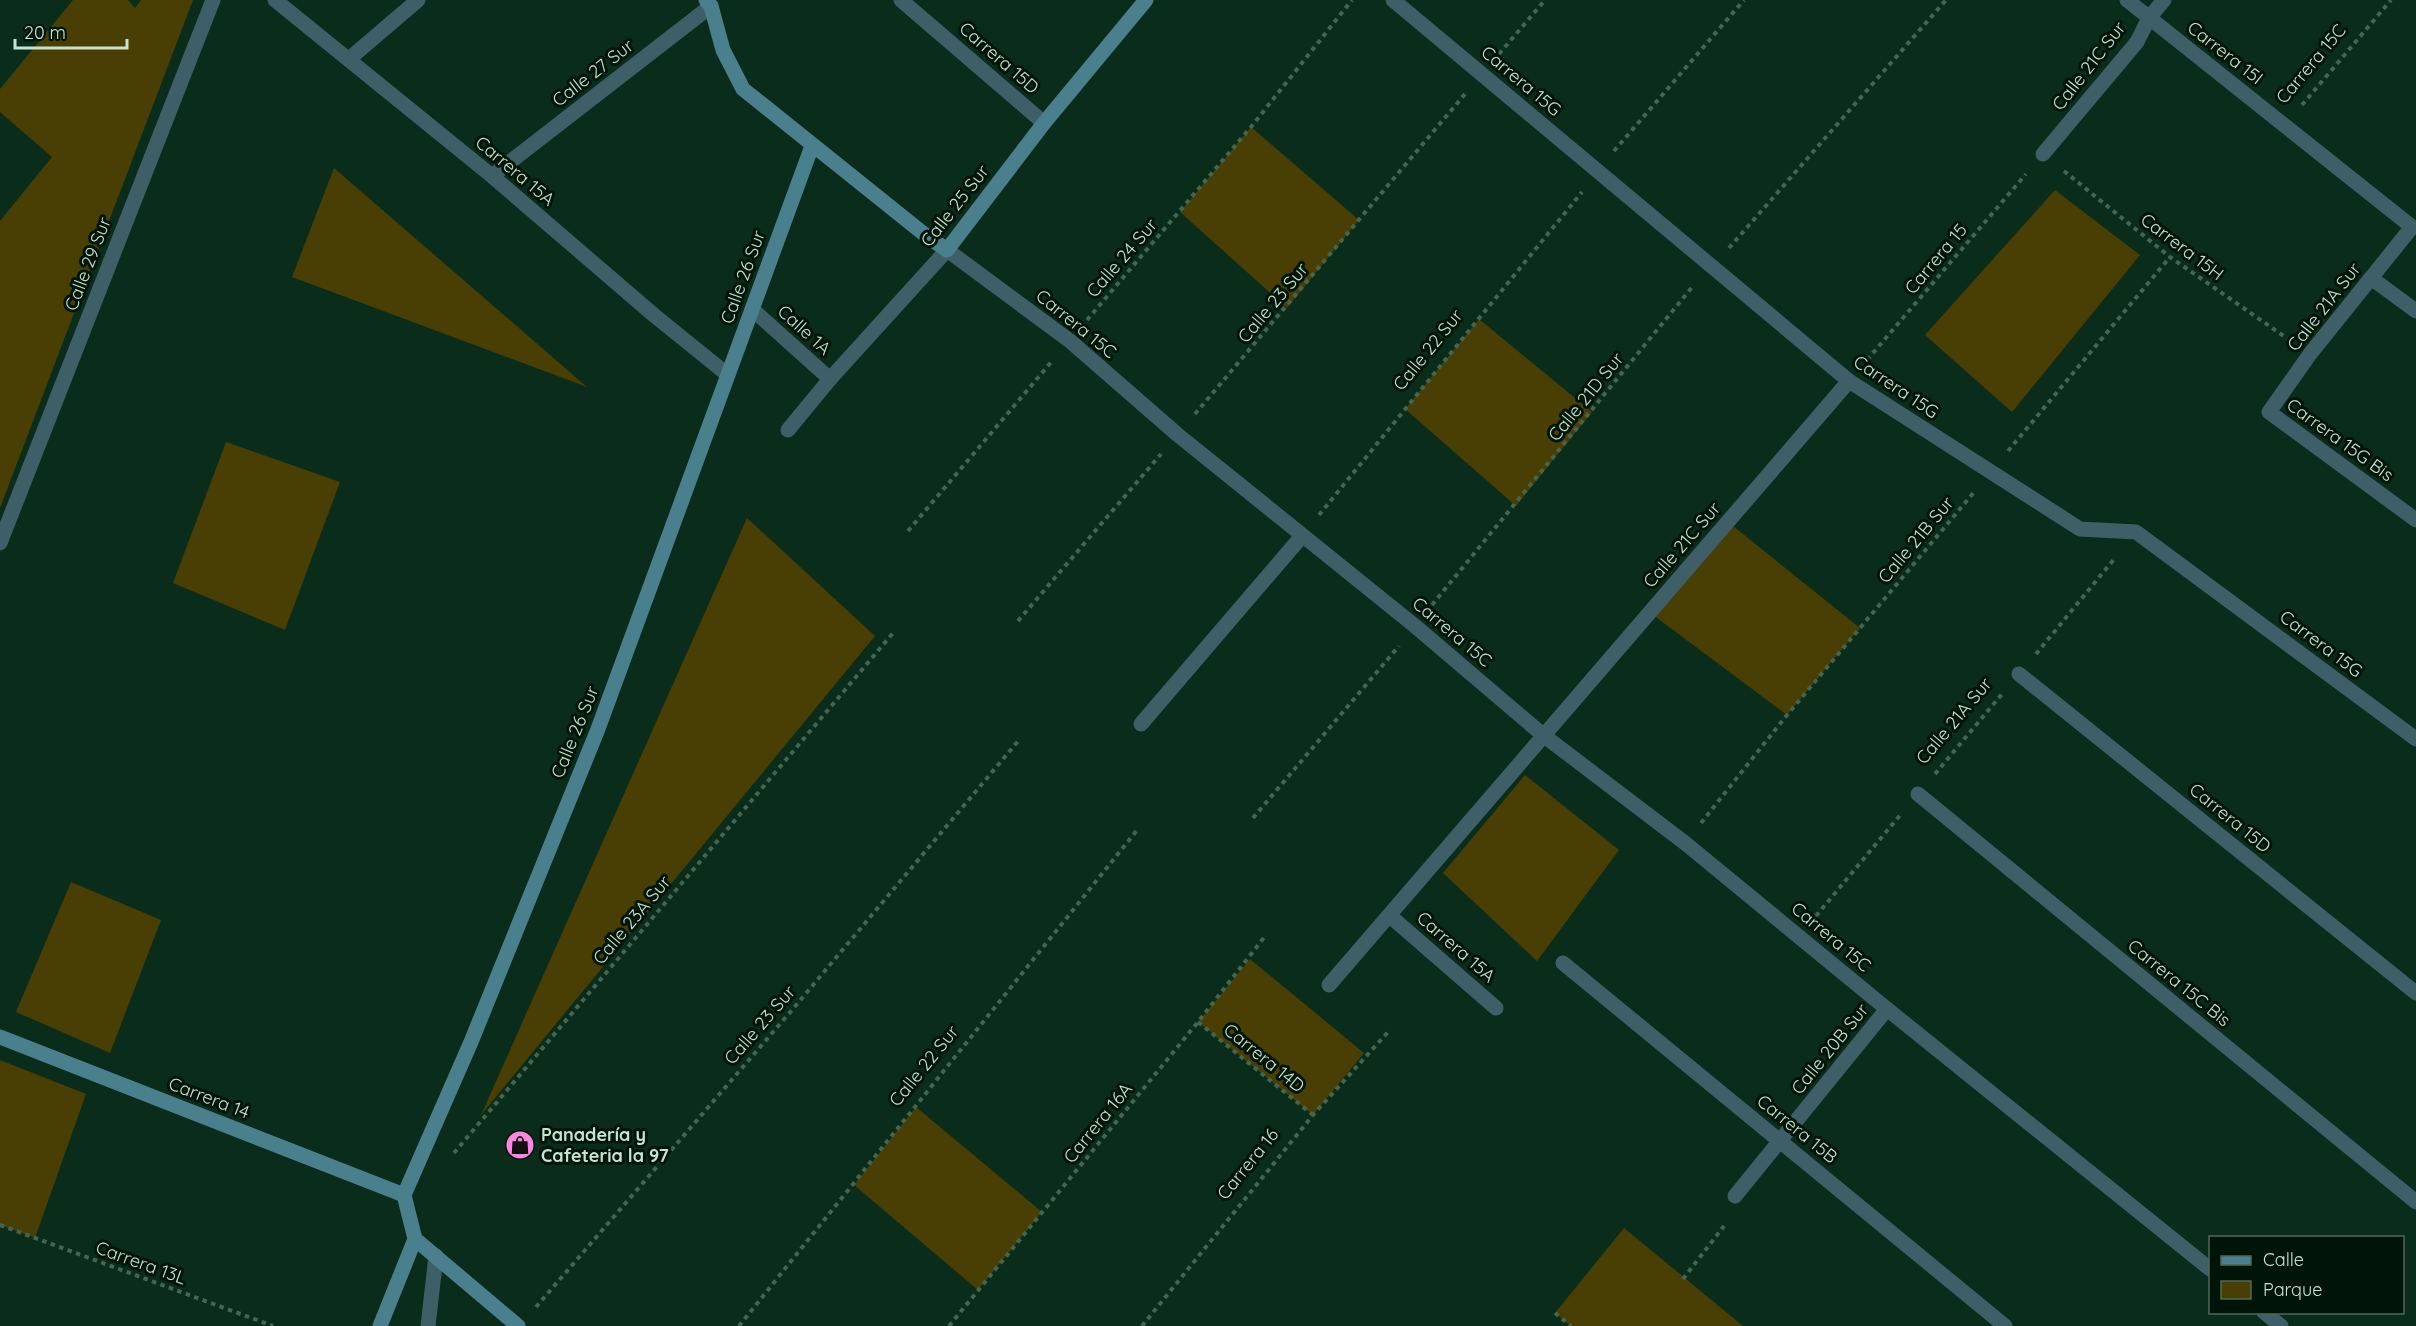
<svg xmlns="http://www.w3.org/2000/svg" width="2416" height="1326" viewBox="0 0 2416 1326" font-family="Quicksand,sans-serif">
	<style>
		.green { fill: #493e03 }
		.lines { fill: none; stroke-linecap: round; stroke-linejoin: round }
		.path { stroke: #436552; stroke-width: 4; stroke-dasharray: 4.5 4.5; stroke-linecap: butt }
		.lane { stroke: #3f5f68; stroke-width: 15 }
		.street { stroke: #3f5f68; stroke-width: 15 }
		.secondary { stroke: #4a7f8d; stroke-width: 15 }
		.labels { text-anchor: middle; stroke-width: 6; stroke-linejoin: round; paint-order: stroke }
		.street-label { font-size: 18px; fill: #c5e5d0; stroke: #001407 }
		.poi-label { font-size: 18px; font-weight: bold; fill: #c5e5d0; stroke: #001407; text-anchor: start }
	</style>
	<rect width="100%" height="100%" fill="#0a2d1b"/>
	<g class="green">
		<polygon points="73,0 128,0 135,8 141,0 193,0 0,508 0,221 52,157 0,112 0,89"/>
		<polygon points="1251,127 1359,220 1287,308 1180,212"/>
		<polygon points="334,168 587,387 292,277"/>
		<polygon points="2055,190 2140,255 2012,412 1925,335"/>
		<polygon points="1479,319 1592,412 1516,506 1405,409"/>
		<polygon points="226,442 340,482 285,630 173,583"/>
		<polygon points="747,518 875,636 481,1115"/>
		<polygon points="1728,522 1860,628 1787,715 1649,612"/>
		<polygon points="1525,775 1619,850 1537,961 1443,873"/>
		<polygon points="71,882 161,920 110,1053 16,1012"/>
		<polygon points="1250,959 1364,1053 1313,1115 1198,1022"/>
		<polygon points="0,1060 86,1094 35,1238 0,1225"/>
		<polygon points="916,1107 1042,1212 978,1290 854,1185"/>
		<polygon points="1624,1228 1743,1326 1571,1326 1555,1313"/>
	</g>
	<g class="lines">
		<g class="path">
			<polyline points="1499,54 1545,0"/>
			<polyline points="2302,105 2391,0"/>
			<polyline points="1614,151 1744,0"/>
			<polyline points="2064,171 2170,257 2288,339"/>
			<polyline points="1729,248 1946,0"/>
			<polyline points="1087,320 1251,127 1352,0"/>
			<polyline points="1867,360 2026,174"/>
			<polyline points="1195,414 1465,94"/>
			<polyline points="2008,451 2170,257"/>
			<polyline points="1319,515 1582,192"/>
			<polyline points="908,531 1053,360"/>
			<polyline points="1432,605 1693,286"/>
			<polyline points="1018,621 1161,454"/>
			<polyline points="2036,654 2115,558"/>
			<polyline points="1935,774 2002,694"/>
			<polyline points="1253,818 1399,646"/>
			<polyline points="1701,823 1787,715 1975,491"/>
			<polyline points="1816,916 1901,814"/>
			<polyline points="1198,1022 1313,1115"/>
			<polyline points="454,1153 893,633"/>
			<polyline points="0,1225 273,1326"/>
			<polyline points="1683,1279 1724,1226"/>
			<polyline points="536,1307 792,1010 1019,740"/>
			<polyline points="1555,1313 1571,1326"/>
			<polyline points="739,1326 1138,829"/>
			<polyline points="949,1326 1198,1022 1266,935"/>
			<polyline points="1142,1326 1313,1115 1389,1031"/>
		</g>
		<polyline class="lane" points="428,1326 436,1256"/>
		<g class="street">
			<polyline points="275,0 492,176 655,316 728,375"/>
			<polyline points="901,0 1044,123"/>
			<polyline points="1393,0 1849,381 2080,529 2136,532 2416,739"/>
			<polyline points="2127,0 2412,227 2310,354 2269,412 2416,520"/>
			<polyline points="349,59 418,0"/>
			<polyline points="2043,154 2137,42 2149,18 2164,0"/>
			<polyline points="492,176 711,6"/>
			<polyline points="2371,278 2416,311"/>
			<polyline points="752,309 830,379"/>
			<polyline points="788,430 830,379 947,250 1070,341 1178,435 1415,626 1543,735 1685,843 1887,1009 2210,1269"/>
			<polyline points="0,543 213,0"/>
			<polyline points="2019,674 2416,993"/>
			<polyline points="1141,724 1302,536"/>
			<polyline points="1918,794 2416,1202"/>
			<polyline points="1390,916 1496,1008"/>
			<polyline points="1563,963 2005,1326"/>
			<polyline points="1329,985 1849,381"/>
			<polyline points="1735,1196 1887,1009"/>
			<polyline points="2264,1312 2281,1326"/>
		</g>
		<g class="secondary">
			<polyline points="706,0 711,6 723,50 743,89 924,234 947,250 1044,123 1146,0"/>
			<polyline points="0,1037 404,1195"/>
			<polyline points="415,1239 518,1326"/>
			<polyline points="380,1326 415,1239 404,1195 471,1042 598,729 812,146"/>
		</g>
	</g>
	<defs>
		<g id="shop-disc" transform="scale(1.5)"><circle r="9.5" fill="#fd86e1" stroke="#001407"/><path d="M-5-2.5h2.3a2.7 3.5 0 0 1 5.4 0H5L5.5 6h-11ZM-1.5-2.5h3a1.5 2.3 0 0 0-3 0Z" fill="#111"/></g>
	</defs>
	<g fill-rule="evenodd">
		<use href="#shop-disc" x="520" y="1145"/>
	</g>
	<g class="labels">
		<g class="street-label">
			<text transform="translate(2225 53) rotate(38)" y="6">Carrera 15I</text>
			<text transform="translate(999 58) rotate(41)" y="6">Carrera 15D</text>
			<text transform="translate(2311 64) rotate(-50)" y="6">Carrera 15C</text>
			<text transform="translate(2089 66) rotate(-52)" y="6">Calle 21C Sur</text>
			<text transform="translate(593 73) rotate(-38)" y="6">Calle 27 Sur</text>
			<text transform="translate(1521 81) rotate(40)" y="6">Carrera 15G</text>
			<text transform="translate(515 171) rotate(40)" y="6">Carrera 15A</text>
			<text transform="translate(955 206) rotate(-52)" y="6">Calle 25 Sur</text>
			<text transform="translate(2182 247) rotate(37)" y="6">Carrera 15H</text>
			<text transform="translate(1122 258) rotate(-49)" y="6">Calle 24 Sur</text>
			<text transform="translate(1936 259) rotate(-50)" y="6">Carrera 15</text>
			<text transform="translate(88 264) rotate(-69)" y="6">Calle 29 Sur</text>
			<text transform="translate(743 277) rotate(-70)" y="6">Calle 26 Sur</text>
			<text transform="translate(1273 303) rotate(-50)" y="6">Calle 23 Sur</text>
			<text transform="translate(2324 307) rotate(-52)" y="6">Calle 21A Sur</text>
			<text transform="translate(1076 324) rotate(39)" y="6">Carrera 15C</text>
			<text transform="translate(804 330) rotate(42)" y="6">Calle 1A</text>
			<text transform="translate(1428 350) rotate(-51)" y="6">Calle 22 Sur</text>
			<text transform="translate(1896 387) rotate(34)" y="6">Carrera 15G</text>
			<text transform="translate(1586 397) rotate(-51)" y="6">Calle 21D Sur</text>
			<text transform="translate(2340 440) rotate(36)" y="6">Carrera 15G Bis</text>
			<text transform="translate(1916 540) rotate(-50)" y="6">Calle 21B Sur</text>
			<text transform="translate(1682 545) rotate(-49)" y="6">Calle 21C Sur</text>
			<text transform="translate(1452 632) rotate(40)" y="6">Carrera 15C</text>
			<text transform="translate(2321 644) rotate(37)" y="6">Carrera 15G</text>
			<text transform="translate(1954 721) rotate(-50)" y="6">Calle 21A Sur</text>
			<text transform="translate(575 732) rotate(-68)" y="6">Calle 26 Sur</text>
			<text transform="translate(2230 818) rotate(39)" y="6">Carrera 15D</text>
			<text transform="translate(632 920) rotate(-50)" y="6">Calle 23A Sur</text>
			<text transform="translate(1831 937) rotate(40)" y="6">Carrera 15C</text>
			<text transform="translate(1456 947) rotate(41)" y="6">Carrera 15A</text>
			<text transform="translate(2179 983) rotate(39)" y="6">Carrera 15C Bis</text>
			<text transform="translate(760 1025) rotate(-49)" y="6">Calle 23 Sur</text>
			<text transform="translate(1830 1049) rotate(-51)" y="6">Calle 20B Sur</text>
			<text transform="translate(1264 1058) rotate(39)" y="6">Carrera 14D</text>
			<text transform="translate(924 1066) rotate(-51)" y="6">Calle 22 Sur</text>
			<text transform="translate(209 1098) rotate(21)" y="6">Carrera 14</text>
			<text transform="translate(1098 1123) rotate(-51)" y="6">Carrera 16A</text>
			<text transform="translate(1797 1129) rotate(39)" y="6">Carrera 15B</text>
			<text transform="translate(1248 1164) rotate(-51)" y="6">Carrera 16</text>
			<text transform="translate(141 1263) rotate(20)" y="6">Carrera 13L</text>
		</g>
		<g class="poi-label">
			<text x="541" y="1141">Panadería y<tspan x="541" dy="21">Cafeteria la 97</tspan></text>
		</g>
	</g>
	<rect x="2209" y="1236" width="195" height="78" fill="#001407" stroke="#4f6857" stroke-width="1.5"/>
	<rect x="2221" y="1256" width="30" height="9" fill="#4a7f8d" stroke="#4f6857" stroke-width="1.5"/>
	<text x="2263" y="1266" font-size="18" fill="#c5e5d0">Calle</text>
	<rect x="2221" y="1281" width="30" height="18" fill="#493e03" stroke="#4f6857" stroke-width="1.5"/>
	<text x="2263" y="1296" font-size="18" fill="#c5e5d0">Parque</text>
	<path d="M15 39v9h112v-9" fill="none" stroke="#c5e5d0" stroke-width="3"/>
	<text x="24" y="39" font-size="18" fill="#c5e5d0" stroke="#001407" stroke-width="4.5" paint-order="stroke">20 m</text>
</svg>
